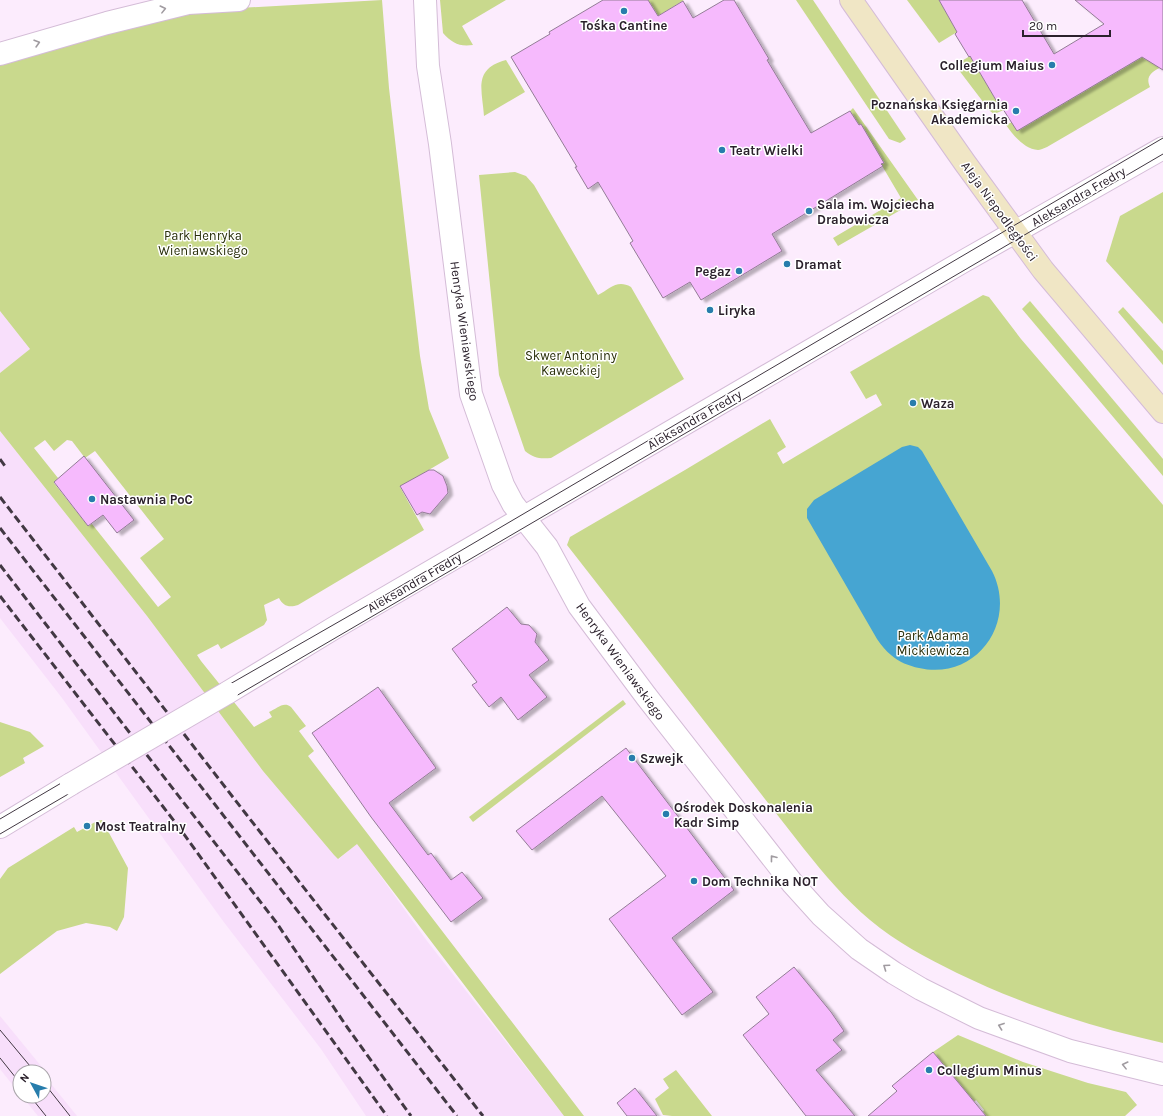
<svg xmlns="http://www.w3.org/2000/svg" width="1163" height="1116" viewBox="0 0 1163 1116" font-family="Karla,sans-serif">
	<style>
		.built { fill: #f8dffb }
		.green { fill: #c9d98d; fill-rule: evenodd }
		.water { fill: #46a5d2 }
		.building { fill: #f6bafd; stroke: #937c96; filter: url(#shadow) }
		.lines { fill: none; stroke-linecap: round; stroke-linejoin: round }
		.street-casing { stroke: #d4bcd7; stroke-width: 24 }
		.secondary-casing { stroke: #d4bcd7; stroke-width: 24 }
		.street { stroke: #fff; stroke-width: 22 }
		.secondary { stroke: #f0e6c5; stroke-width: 22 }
		.tram { stroke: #423843; stroke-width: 1 }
		.rail { stroke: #423843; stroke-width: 3; stroke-dasharray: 8 4; stroke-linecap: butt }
		.street-bridge-casing { stroke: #d4bcd7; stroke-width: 24; stroke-linecap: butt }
		.street-bridge { stroke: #fff; stroke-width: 22 }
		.oneway { stroke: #a09ba0 }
		.poi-dot { fill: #277dac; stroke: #fff; stroke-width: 1.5 }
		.labels { text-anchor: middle; stroke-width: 3; stroke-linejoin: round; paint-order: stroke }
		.poi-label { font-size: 13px; font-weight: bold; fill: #2b212c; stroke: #fff; text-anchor: start }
		.street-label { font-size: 13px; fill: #2b212c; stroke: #fff }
		.park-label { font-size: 13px; fill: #282e09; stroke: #fff }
	</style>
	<defs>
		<filter id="shadow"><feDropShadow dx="4.5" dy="2.5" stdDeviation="1" flood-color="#0004"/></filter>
	</defs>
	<rect width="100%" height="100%" fill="#fcecfd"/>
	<g class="built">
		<polygon points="0,311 30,349 0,373"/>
		<polygon points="0,431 147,616 263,771 334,855 339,859 357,843 427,941 564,1116 366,1116 321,1049 223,921 62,698 0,618"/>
		<polygon points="0,1016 50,1077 47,1079 77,1116 38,1116 22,1096 44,1096 44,1072 20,1072 20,1094 0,1069"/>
	</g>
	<g class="green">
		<path d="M382 0 389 88 420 356 429 409 449 458 400 487 424 530 298 605C289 608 283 606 279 598L264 605 267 620 264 625 221 649 218 644 197 655 201 661 254 727 272 717 269 712C277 709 283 701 291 707L306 726 299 731 314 751 308 756 584 1116H564L357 844 338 859 334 855 263 771 147 616 0 431V373L30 349 0 311V62L186 11ZM45 440 54 451 67 440 72 441 85 458 95 451 164 539 140 558 171 597 158 607 92 524 88 526 54 483 58 478 34 448Z"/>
		<path d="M440 0H506L462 26 473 45C459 47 452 43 443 33Z"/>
		<polygon points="648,0 684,0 658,16"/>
		<polygon points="796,0 813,0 906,139 900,143 889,139"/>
		<polygon points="907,0 939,0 957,32 939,43"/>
		<polygon points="970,56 1000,107 1002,106 1004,110 994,114 990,111 955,65"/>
		<path d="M1143 56 1161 67C1152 72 1145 76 1150 87L1047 147C1044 148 1040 150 1038 150 1024 149 1013 135 1006 125Z"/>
		<path d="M506 60 525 92 484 116C482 89 473 69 506 60Z"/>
		<polygon points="853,108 918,200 838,246 833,238 901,198 881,164 884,163 850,111"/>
		<path d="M515 172 526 176 534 185 598 295C610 289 617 279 631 287L684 379 551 458C539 459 534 458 525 451L499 375 479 175Z"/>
		<polygon points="1163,192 1163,324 1106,261 1120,216"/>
		<path d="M983 295 989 297 1021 339 1163 505V1043C1092 1027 1023 1005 957 973 927 958 896 942 870 920 845 899 824 874 804 849L567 545 570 537 685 470 770 419 786 447 777 453 783 464 882 405 876 394 866 399 850 372Z"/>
		<polygon points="1030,301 1163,459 1163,476 1022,309"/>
		<polygon points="1123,307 1163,351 1163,365 1118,312"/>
		<polygon points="623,700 626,704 473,822 469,817"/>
		<polygon points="0,722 30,732 44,746 23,758 25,763 0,777"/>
		<polygon points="102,820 128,868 124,917 117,931 110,927 86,923 57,931 0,974 0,879 8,868 74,827 77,832 97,821"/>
		<polygon points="958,1035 1023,1062 1088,1083 1126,1092 1137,1105 1125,1116 986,1116 983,1112 984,1110 976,1100 974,1102 933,1052"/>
		<polygon points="676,1070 712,1116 672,1116 663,1115 655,1099 669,1088 663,1079"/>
	</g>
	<path class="water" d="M910 445 918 447 922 451 992 571C1018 622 977 681 919 668 909 666 899 662 891 655 886 651 881 645 877 639L807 518V509L814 500 902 447Z"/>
	<g class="building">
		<polygon points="603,0 648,0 658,16 683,1 693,18 724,0 734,0 769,59 767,60 811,133 850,111 859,125 861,124 884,163 881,164 883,166 772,234 782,251 701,300 690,282 663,298 630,243 633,241 598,182 588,189 575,167 577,167 511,57 550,34 549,32"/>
		<polygon points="939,0 1022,0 1054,54 1104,24 1075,0 1163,0 1163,70 1142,57 1017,131 1001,106 1000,107 970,56 969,57 955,34 957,32"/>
		<polygon points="84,456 134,520 117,533 103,515 88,526 54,482"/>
		<polygon points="429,470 434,470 443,476 447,486 448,493 430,514 422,512 417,515 400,486"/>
		<polygon points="507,607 521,624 529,625 537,634 535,642 549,660 529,675 547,697 518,720 501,697 489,707 472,685 477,682 452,649"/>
		<polygon points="378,687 436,768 389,803 428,855 431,853 451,880 462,872 483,898 451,922 371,817 312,733"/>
		<polygon points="626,748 734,890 672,938 713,992 682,1015 609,919 666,876 602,796 532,850 516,831"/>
		<polygon points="794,967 831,1012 844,1031 833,1040 842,1050 816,1070 855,1116 806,1116 743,1035 769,1014 756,997"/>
		<polygon points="933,1052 986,1116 868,1116 897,1091 892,1086"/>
		<polygon points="635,1088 657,1116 627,1116 617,1103"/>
	</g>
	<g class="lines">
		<g class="street-casing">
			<g id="street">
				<polyline points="425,0 428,66 440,144 471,394 503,485 513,504 547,547 579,606 646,696 793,884 821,915 859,949 894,973 921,989 979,1018 1070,1051 1163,1074"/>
				<polyline points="0,54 107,23 188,3 239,0"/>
				<polyline points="227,693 334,628 964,261 1163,148"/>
				<polyline points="0,827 71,784"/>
			</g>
		</g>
		<g class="secondary-casing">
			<polyline id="secondary" points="851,0 965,163 1043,270 1163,412"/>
		</g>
		<use href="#street" class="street"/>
		<use href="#secondary" class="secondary"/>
		<g class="tram">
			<polyline points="0,819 223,688 382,597 1163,138"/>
			<polyline points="0,834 1163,154"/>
			<polyline points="0,1030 35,1072"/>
			<polyline points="0,1058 20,1083"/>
			<polyline points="44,1083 70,1116"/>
			<polyline points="30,1096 46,1116"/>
		</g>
		<g class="rail">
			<polyline points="0,459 5,466"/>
			<polyline points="0,497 246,814 483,1116"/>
			<polyline points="0,528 457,1116"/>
			<polyline points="0,565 276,922 347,1027 411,1116"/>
			<polyline points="0,596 178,826 387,1116"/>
		</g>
		<g class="street-bridge-casing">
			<polyline id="street-bridge" points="71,784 227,693"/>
		</g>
		<use href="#street-bridge" class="street-bridge"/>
	</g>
	<defs><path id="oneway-chevron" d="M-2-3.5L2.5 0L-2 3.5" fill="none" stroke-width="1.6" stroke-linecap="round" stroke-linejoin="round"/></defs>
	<g class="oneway">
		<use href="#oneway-chevron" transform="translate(163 9) rotate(-14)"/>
		<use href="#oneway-chevron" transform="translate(37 43) rotate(-16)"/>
		<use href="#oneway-chevron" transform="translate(773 858) rotate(-128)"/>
		<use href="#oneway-chevron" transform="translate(886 967) rotate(-145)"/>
		<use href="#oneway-chevron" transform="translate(1001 1026) rotate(-160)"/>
		<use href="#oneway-chevron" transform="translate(1125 1065) rotate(-166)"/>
	</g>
	<g class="poi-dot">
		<circle cx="624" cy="11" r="4"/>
		<circle cx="1052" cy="65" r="4"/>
		<circle cx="1016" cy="111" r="4"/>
		<circle cx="722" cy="150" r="4"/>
		<circle cx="809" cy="211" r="4"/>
		<circle cx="787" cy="264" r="4"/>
		<circle cx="739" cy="271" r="4"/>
		<circle cx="710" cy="310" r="4"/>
		<circle cx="913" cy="403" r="4"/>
		<circle cx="92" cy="499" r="4"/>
		<circle cx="632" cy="758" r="4"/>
		<circle cx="666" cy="814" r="4"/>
		<circle cx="87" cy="826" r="4"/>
		<circle cx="694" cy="881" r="4"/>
		<circle cx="929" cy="1070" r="4"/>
	</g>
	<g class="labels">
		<g class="poi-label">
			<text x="624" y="30" text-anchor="middle">Tośka Cantine</text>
			<text x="1044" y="70" text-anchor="end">Collegium Maius</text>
			<text x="1008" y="109" text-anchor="end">Poznańska Księgarnia<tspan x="1008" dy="15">Akademicka</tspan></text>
			<text x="730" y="155">Teatr Wielki</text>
			<text x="817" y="209">Sala im. Wojciecha<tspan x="817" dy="15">Drabowicza</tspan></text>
			<text x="795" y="269">Dramat</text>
			<text x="731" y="276" text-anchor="end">Pegaz</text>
			<text x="718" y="315">Liryka</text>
			<text x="921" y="408">Waza</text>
			<text x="100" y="504">Nastawnia PoC</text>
			<text x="640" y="763">Szwejk</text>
			<text x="674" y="812">Ośrodek Doskonalenia<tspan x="674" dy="15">Kadr Simp</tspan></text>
			<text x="95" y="831">Most Teatralny</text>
			<text x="702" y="886">Dom Technika NOT</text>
			<text x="937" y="1075">Collegium Minus</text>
		</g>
		<g class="street-label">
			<text transform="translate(1078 196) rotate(-30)" y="5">Aleksandra Fredry</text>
			<text transform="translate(1000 211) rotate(54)" y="5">Aleja Niepodległości</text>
			<text transform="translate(465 331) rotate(82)" y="5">Henryka Wieniawskiego</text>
			<text transform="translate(694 419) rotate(-30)" y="5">Aleksandra Fredry</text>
			<text transform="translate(414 582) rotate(-30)" y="5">Aleksandra Fredry</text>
			<text transform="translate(621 661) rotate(54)" y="5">Henryka Wieniawskiego</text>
		</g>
		<g class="park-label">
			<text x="203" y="240">Park Henryka<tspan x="203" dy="15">Wieniawskiego</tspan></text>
			<text x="571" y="360">Skwer Antoniny<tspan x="571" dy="15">Kaweckiej</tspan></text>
			<text x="933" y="640">Park Adama<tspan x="933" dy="15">Mickiewicza</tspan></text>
		</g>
	</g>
	<g transform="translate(32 1084) rotate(310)"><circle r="19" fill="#ffffff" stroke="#aaa6ab"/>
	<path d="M0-3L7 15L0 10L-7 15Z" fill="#277dac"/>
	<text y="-6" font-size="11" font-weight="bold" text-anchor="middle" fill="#2b212c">N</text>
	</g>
	<path d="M1023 30v6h87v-6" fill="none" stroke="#2b212c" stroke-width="2"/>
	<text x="1029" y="30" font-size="12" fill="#2b212c" stroke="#ffffff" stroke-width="3" paint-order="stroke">20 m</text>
</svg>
